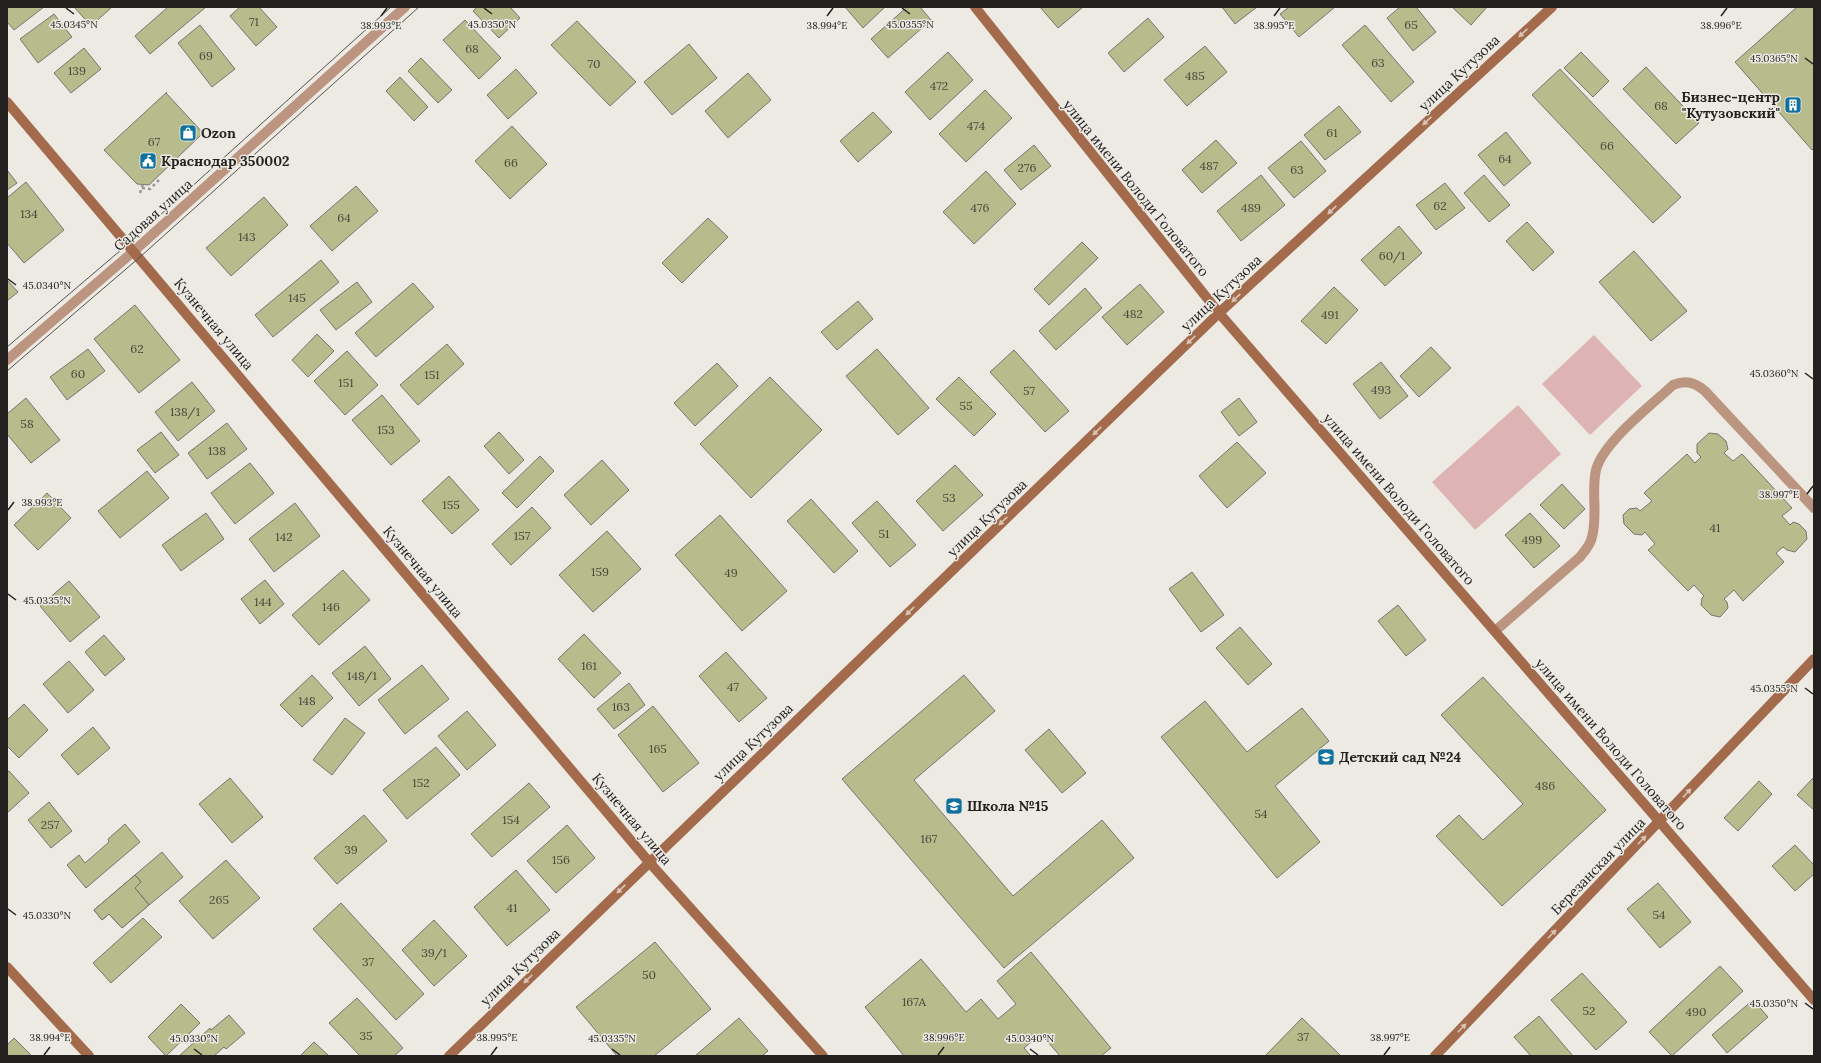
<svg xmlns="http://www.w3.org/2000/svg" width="1821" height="1063" viewBox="0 0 1821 1063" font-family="Lora,serif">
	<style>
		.green { fill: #deb3b3 }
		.building { fill: #b8bb8c; stroke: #757670 }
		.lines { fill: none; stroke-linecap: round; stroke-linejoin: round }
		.path { stroke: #999792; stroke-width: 2.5; stroke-dasharray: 3 3; stroke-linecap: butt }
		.lane { stroke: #bc9580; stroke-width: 10 }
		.street { stroke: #bc9580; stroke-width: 10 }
		.secondary { stroke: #a36b4c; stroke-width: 10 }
		.tram { stroke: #53524f; stroke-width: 1 }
		.oneway { fill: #d7c4b6 }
		.ticks { fill: none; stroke: #22211f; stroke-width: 1.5 }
		.labels { text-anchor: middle; stroke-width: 3; stroke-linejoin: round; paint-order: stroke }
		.number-label { font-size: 12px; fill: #48483a }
		.street-label { font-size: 14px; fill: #22211f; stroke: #edeae4 }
		.poi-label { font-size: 14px; font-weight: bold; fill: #22211f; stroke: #edeae4; text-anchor: start }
		.ticks-label { font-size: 10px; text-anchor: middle; fill: #22211f; stroke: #edeae4; stroke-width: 3; stroke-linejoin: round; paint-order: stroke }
	</style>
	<rect width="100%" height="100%" fill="#edeae4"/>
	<g class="green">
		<polygon points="1594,335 1642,386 1590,435 1542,384"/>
		<polygon points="1518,405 1561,454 1475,530 1432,482"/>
	</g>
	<g class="building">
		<polygon points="7,7 44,7 14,30 7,22"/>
		<polygon points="74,7 112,7 91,26"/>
		<polygon points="168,7 206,7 150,54 135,36"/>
		<polygon points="240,7 259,7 277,27 256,46 230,16"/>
		<polygon points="477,7 510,7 520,18 499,38 473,11"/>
		<polygon points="845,7 885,7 863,28"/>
		<polygon points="907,7 920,7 931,20 888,58 871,39"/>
		<polygon points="1040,7 1083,7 1058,28"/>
		<polygon points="1222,7 1257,7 1235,24"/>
		<polygon points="1289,7 1335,7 1299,37 1280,14"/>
		<polygon points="1400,7 1416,7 1436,32 1413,51 1387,18"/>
		<polygon points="1452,7 1487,7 1471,25"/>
		<polygon points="1797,7 1814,7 1814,148 1812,150 1735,62"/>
		<polygon points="54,14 72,37 38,63 20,39"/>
		<polygon points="1148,18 1164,37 1124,72 1108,53"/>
		<polygon points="465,20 501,58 479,79 443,40"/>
		<polygon points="577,21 636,82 610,106 551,45"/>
		<polygon points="200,25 235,69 212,87 178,43"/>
		<polygon points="1365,25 1414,82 1391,102 1342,45"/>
		<polygon points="689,44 717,78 672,115 644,82"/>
		<polygon points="1205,46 1227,72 1187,106 1164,80"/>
		<polygon points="84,48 101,69 71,93 54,73"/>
		<polygon points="948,52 973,80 930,120 905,92"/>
		<polygon points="1581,52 1609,81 1593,97 1564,68"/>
		<polygon points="421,58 452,90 438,103 408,71"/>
		<polygon points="1646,67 1699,123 1676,144 1623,89"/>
		<polygon points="516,69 537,93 508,119 487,95"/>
		<polygon points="1560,69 1681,197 1653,223 1532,95"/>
		<polygon points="748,73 771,100 728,138 705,111"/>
		<polygon points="400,77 428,107 414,121 386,91"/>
		<polygon points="985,90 1012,118 966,162 939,134"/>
		<polygon points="167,92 166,93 203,133 149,185 137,184 104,150"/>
		<polygon points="1339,106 1361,132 1325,160 1304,135"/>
		<polygon points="873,112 892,132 858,162 840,141"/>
		<polygon points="512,126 547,164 510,199 475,161"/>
		<polygon points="1506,132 1531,163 1504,186 1478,155"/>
		<polygon points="1216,140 1237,163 1202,193 1182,170"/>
		<polygon points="1301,141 1326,171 1294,198 1268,168"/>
		<polygon points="1034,145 1051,166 1021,190 1004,170"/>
		<polygon points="7,170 17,183 7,190"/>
		<polygon points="986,171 1016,204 974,244 943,212"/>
		<polygon points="1261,175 1285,205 1241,241 1217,211"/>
		<polygon points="1484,175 1510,205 1489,222 1464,193"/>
		<polygon points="26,182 64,230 24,263 7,243 7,198"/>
		<polygon points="1445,183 1465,208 1436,230 1416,205"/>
		<polygon points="356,186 378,211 332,251 310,226"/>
		<polygon points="264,197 288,225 231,276 206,248"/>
		<polygon points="708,218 728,237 682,283 662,263"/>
		<polygon points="1527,222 1554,252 1533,271 1506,241"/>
		<polygon points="1399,226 1422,253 1385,286 1361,260"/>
		<polygon points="1082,242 1098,258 1049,305 1034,289"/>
		<polygon points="1634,251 1687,311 1651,341 1599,282"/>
		<polygon points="321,260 339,282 273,337 255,315"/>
		<polygon points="7,280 18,292 7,301"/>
		<polygon points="357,282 372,302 336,330 320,310"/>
		<polygon points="413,283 434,307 376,357 355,333"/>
		<polygon points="1140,284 1164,312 1127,345 1102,317"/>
		<polygon points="1334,287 1358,310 1326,344 1301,321"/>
		<polygon points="1085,288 1102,308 1056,350 1039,331"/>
		<polygon points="858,301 873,319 837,350 821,332"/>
		<polygon points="135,305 180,360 139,393 94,339"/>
		<polygon points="317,334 334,351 308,377 292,360"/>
		<polygon points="447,344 464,364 418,405 400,385"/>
		<polygon points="1431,347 1451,368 1419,397 1400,376"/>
		<polygon points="88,349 105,371 67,400 50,377"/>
		<polygon points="877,349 929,408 898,435 846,376"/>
		<polygon points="1014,350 1069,411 1045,432 990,372"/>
		<polygon points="347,351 378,385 345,415 314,381"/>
		<polygon points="1381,362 1408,396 1380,419 1353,384"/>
		<polygon points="717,363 738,386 695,426 674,403"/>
		<polygon points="770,377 822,430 751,498 700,444"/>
		<polygon points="959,377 996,414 974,436 936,399"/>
		<polygon points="192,382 215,411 178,441 155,412"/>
		<polygon points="382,395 420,441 391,465 352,420"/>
		<polygon points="26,398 60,440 31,463 7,434 7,414"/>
		<polygon points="1239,398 1257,422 1239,436 1221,412"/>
		<polygon points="227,423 247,449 207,479 188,453"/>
		<polygon points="161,432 179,455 155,473 137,450"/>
		<polygon points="499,432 524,460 509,474 484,446"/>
		<polygon points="1709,433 1718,434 1726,441 1728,449 1724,453 1733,461 1742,454 1792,508 1782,516 1790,525 1793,522 1799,524 1806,531 1807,539 1795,552 1787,550 1783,547 1776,553 1784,562 1743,601 1734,590 1724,599 1727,602 1728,608 1720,617 1711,615 1701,605 1702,598 1704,596 1694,585 1688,591 1648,550 1655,544 1645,532 1642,535 1634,534 1624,524 1623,515 1629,509 1637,508 1640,511 1652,501 1644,493 1687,454 1695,463 1701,457 1697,453 1697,444"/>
		<polygon points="1237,442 1266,473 1227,508 1199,476"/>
		<polygon points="540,456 554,471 517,508 502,493"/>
		<polygon points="602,460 629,490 591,525 564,495"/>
		<polygon points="250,463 274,493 235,524 211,493"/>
		<polygon points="955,465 983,495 943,531 916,501"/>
		<polygon points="147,471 169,498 120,538 98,511"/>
		<polygon points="449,476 479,510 452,534 422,501"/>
		<polygon points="1562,484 1585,509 1564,529 1540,505"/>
		<polygon points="47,493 71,518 38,550 14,525"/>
		<polygon points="811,499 858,551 834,573 787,521"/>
		<polygon points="877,501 916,545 890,567 852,523"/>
		<polygon points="295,503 320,536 274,572 249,539"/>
		<polygon points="532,507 551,528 511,565 492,544"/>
		<polygon points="206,513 224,539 181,571 162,545"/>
		<polygon points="1530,513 1560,546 1534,568 1505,535"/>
		<polygon points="720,515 787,591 742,631 675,555"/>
		<polygon points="607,531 641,569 593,612 559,575"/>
		<polygon points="343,570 370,600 319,645 292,615"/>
		<polygon points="1192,572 1224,615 1201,632 1169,589"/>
		<polygon points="265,580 284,604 260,624 241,599"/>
		<polygon points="69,581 100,617 70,642 40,606"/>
		<polygon points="1398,605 1426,640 1406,656 1378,621"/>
		<polygon points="1240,627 1272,664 1248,685 1216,648"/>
		<polygon points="584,634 621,673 594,698 558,659"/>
		<polygon points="104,635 125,659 105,676 85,652"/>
		<polygon points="365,646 391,679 359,706 332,673"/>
		<polygon points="726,652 767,698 739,722 699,676"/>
		<polygon points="69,661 94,690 68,713 43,684"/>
		<polygon points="422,665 449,699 405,734 378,700"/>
		<polygon points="312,675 333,698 302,727 280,705"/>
		<polygon points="964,675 995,711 914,780 1013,896 1102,820 1134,858 1004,968 842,779"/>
		<polygon points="1483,677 1606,810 1502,906 1436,836 1459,815 1483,840 1523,804 1441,715"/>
		<polygon points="629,683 645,705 614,729 597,709"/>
		<polygon points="1205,701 1247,752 1302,708 1329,741 1275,786 1320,842 1277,878 1161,737"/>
		<polygon points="24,704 48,730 19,758 7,746 7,720"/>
		<polygon points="653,706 699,763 663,792 618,735"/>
		<polygon points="467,711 496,745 467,770 438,736"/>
		<polygon points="345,718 365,733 332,775 313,760"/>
		<polygon points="93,727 110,748 78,775 61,755"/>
		<polygon points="1049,729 1086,773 1062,793 1025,750"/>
		<polygon points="436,747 460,775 407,819 383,790"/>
		<polygon points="9,771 29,793 7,813 7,773"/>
		<polygon points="1814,777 1814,810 1797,795"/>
		<polygon points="230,778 263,817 232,843 199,804"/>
		<polygon points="1759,781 1772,794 1738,831 1724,818"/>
		<polygon points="529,783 550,807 492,857 471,834"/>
		<polygon points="49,802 72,831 51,848 28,820"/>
		<polygon points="364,815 387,841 337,884 314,858"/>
		<polygon points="125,824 140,842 86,888 67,865 79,855 85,863 109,842 108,839"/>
		<polygon points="567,825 595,858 556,893 527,861"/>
		<polygon points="1795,845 1814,865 1814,874 1795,891 1772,866"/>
		<polygon points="162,852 183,877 149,905 135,888 141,882 135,875"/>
		<polygon points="226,860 260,898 213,939 179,901"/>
		<polygon points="516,870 550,910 507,946 474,907"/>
		<polygon points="135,875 141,882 135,888 149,905 122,928 109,914 102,920 94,910"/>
		<polygon points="135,875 141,882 135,888 149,905 122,928 109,914 102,920 94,910"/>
		<polygon points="1658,883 1691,922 1660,948 1627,909"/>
		<polygon points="341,903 424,994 396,1020 313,929"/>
		<polygon points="143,918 162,937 111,983 93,963"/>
		<polygon points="434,920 467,956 434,986 402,950"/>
		<polygon points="655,942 711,1009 654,1056 617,1056 576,1007"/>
		<polygon points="1031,952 1111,1048 1101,1056 1060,1056 1041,1034 1024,1048 1031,1056 904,1056 865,1007 921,959 966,1012 981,999 998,1019 1016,1004 997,981"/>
		<polygon points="1720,966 1743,991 1672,1056 1649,1032"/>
		<polygon points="1582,973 1627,1022 1596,1050 1551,1000"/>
		<polygon points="357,998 403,1048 394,1056 360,1056 329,1023"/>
		<polygon points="1753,1000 1768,1017 1727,1053 1712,1035"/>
		<polygon points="181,1004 200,1023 166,1056 148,1037"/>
		<polygon points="229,1015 245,1033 226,1049 224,1047 214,1056 179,1056 210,1028 211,1030"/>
		<polygon points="1539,1016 1573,1056 1531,1056 1514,1037"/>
		<polygon points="739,1018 768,1051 762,1056 695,1056"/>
		<polygon points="1302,1018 1341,1056 1265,1056"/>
		<polygon points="14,1038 32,1056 7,1056 7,1045"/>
		<polygon points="314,1042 329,1056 300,1056"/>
	</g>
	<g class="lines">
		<g class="path">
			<polyline points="175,160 180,164"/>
			<polyline points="142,188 150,189 159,180"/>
			<polyline points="140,193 143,184"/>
		</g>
		<path class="lane" d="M1495 631 1580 557C1585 551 1591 544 1592 537 1598 515 1591 491 1596 470 1603 442 1652 405 1673 385 1686 380 1694 382 1705 391L1814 508"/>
		<polyline class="street" points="7,360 134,251 405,7"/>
		<g class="secondary">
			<polyline points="975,7 1219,313 1814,1000"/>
			<polyline points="7,102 649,862 823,1056"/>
			<polyline points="7,967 89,1056"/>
			<polyline points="449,1056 1219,313 1552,7"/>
			<polyline points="1435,1056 1814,659"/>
		</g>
		<g class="tram">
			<polyline points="7,347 128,244 391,7"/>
			<polyline points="7,371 140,257 419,7"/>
		</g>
	</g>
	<defs><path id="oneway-solid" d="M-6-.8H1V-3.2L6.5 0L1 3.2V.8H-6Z"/></defs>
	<g class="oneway">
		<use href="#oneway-solid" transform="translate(1523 33) rotate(137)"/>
		<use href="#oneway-solid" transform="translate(1427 121) rotate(137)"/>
		<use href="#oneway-solid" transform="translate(1332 210) rotate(137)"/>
		<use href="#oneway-solid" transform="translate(1236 298) rotate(137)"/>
		<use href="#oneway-solid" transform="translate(1191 340) rotate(136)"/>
		<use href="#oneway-solid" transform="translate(1097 431) rotate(136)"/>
		<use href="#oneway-solid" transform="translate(1003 521) rotate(136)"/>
		<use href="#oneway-solid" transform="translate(910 611) rotate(136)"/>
		<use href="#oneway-solid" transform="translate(1687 793) rotate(-47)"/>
		<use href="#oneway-solid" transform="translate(1642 840) rotate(-46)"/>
		<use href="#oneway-solid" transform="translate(621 889) rotate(136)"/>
		<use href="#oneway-solid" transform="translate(1552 934) rotate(-46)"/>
		<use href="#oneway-solid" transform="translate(528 979) rotate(136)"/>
		<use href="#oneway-solid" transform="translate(1462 1028) rotate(-46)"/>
	</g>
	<path class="ticks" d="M66 8 74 14M484 8 492 14M902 8 910 14M381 16 387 8M827 16 833 8M1274 16 1280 8M1721 16 1727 8M1805 58 1813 64M8 279 16 285M1805 373 1813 379M1807 494 1813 486M8 510 14 502M8 594 16 600M1805 688 1813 694M8 909 16 915M1805 1003 1813 1009M194 1049 202 1055M612 1049 620 1055M1030 1049 1038 1055M44 1055 50 1047M491 1055 497 1047M938 1055 944 1047M1384 1055 1390 1047"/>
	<defs>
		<g id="building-square" transform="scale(0.9)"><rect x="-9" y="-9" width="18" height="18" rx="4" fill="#10719f" stroke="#edeae4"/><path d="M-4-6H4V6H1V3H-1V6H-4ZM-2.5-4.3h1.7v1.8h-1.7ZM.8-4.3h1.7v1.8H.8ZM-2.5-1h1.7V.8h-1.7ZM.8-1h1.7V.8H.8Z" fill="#fff"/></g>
		<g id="shop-square" transform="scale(0.9)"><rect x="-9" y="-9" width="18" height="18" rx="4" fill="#10719f" stroke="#edeae4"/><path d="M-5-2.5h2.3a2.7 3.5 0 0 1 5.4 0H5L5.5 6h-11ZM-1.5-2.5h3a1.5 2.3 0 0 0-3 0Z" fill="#fff"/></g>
		<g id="civic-square" transform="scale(0.9)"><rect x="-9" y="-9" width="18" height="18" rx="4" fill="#10719f" stroke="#edeae4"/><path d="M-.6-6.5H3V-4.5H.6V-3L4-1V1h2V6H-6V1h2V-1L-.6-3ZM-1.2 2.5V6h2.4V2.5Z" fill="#fff"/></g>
		<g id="school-square" transform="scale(0.9)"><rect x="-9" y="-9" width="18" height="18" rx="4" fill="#10719f" stroke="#edeae4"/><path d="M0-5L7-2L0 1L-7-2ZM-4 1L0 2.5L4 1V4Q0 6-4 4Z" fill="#fff"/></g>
	</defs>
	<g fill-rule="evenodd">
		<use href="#building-square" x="1793" y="105"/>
		<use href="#shop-square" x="188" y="133"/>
		<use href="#civic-square" x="148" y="161"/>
		<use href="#school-square" x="1326" y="757"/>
		<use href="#school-square" x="954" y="806"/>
	</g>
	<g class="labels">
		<g class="number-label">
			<text x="254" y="26">71</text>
			<text x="1411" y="29">65</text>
			<text x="472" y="53">68</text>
			<text x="206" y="60">69</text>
			<text x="1378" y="67">63</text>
			<text x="594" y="68">70</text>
			<text x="77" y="75">139</text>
			<text x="1195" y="80">485</text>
			<text x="939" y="90">472</text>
			<text x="1661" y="110">68</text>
			<text x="976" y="130">474</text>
			<text x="1332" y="137">61</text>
			<text x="154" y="146">67</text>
			<text x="1607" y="150">66</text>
			<text x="1505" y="163">64</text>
			<text x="511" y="167">66</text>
			<text x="1209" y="170">487</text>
			<text x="1027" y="172">276</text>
			<text x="1297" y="174">63</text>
			<text x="1440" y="210">62</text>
			<text x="980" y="212">476</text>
			<text x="1251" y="212">489</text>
			<text x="29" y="218">134</text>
			<text x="344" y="222">64</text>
			<text x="247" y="241">143</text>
			<text x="1392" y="260">60/1</text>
			<text x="297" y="302">145</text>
			<text x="1133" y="318">482</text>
			<text x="1330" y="319">491</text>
			<text x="137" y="353">62</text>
			<text x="78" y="378">60</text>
			<text x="432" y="379">151</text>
			<text x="346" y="387">151</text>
			<text x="1381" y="394">493</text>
			<text x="1029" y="395">57</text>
			<text x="966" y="410">55</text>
			<text x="185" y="416">138/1</text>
			<text x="27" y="428">58</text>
			<text x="386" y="434">153</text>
			<text x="217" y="455">138</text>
			<text x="949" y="502">53</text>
			<text x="451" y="509">155</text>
			<text x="1715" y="532">41</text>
			<text x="884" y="538">51</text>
			<text x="522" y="540">157</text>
			<text x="284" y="541">142</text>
			<text x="1532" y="544">499</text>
			<text x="600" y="576">159</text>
			<text x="731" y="577">49</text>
			<text x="263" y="606">144</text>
			<text x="331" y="611">146</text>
			<text x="589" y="670">161</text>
			<text x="362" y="680">148/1</text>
			<text x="733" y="691">47</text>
			<text x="307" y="705">148</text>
			<text x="621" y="711">163</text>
			<text x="658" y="753">165</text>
			<text x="421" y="787">152</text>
			<text x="1545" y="790">486</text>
			<text x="1261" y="818">54</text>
			<text x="511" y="824">154</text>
			<text x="50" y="829">257</text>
			<text x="929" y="843">167</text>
			<text x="351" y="854">39</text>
			<text x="561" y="864">156</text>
			<text x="219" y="904">265</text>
			<text x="512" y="912">41</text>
			<text x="1659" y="919">54</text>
			<text x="434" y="957">39/1</text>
			<text x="368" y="966">37</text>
			<text x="649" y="979">50</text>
			<text x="914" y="1006">167А</text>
			<text x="1589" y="1015">52</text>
			<text x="1696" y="1016">490</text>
			<text x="366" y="1040">35</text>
			<text x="1303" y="1041">37</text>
		</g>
		<g class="street-label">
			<text transform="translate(1459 73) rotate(-43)" y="5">улица Кутузова</text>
			<text transform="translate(1136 188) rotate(51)" y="5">улица имени Володи Головатого</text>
			<text transform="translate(153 215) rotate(-42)" y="5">Садовая улица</text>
			<text transform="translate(1221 293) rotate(-43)" y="5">улица Кутузова</text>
			<text transform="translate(214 324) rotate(50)" y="5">Кузнечная улица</text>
			<text transform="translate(1399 499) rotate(49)" y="5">улица имени Володи Головатого</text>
			<text transform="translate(987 518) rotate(-44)" y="5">улица Кутузова</text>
			<text transform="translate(423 572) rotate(50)" y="5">Кузнечная улица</text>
			<text transform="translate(753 742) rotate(-44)" y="5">улица Кутузова</text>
			<text transform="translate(1611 744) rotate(49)" y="5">улица имени Володи Головатого</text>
			<text transform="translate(632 819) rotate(50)" y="5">Кузнечная улица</text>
			<text transform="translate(1598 866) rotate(-46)" y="5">Березанская улица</text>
			<text transform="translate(520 967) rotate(-44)" y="5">улица Кутузова</text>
		</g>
		<g class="poi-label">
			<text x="1780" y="102" text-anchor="end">Бизнес-центр<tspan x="1780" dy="16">"Кутузовский"</tspan></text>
			<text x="201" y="138">Ozon</text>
			<text x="161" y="166">Краснодар 350002</text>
			<text x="1339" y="762">Детский сад №24</text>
			<text x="967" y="811">Школа №15</text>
		</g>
	</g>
	<g class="ticks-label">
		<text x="74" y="28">45.0345°N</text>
		<text x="492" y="28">45.0350°N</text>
		<text x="910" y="28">45.0355°N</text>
		<text x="381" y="29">38.993°E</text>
		<text x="827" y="29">38.994°E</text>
		<text x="1274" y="29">38.995°E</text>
		<text x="1721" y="29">38.996°E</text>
		<text x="1774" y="62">45.0365°N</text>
		<text x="47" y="289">45.0340°N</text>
		<text x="1774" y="377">45.0360°N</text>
		<text x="1779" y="498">38.997°E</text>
		<text x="42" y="506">38.993°E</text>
		<text x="47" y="604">45.0335°N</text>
		<text x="1774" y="692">45.0355°N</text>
		<text x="47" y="919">45.0330°N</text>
		<text x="1774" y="1007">45.0350°N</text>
		<text x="50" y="1041">38.994°E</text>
		<text x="497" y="1041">38.995°E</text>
		<text x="944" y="1041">38.996°E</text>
		<text x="1390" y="1041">38.997°E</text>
		<text x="194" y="1042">45.0330°N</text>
		<text x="612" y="1042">45.0335°N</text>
		<text x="1030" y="1042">45.0340°N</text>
	</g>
	<rect width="1821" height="1063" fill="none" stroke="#22211f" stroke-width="16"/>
</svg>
